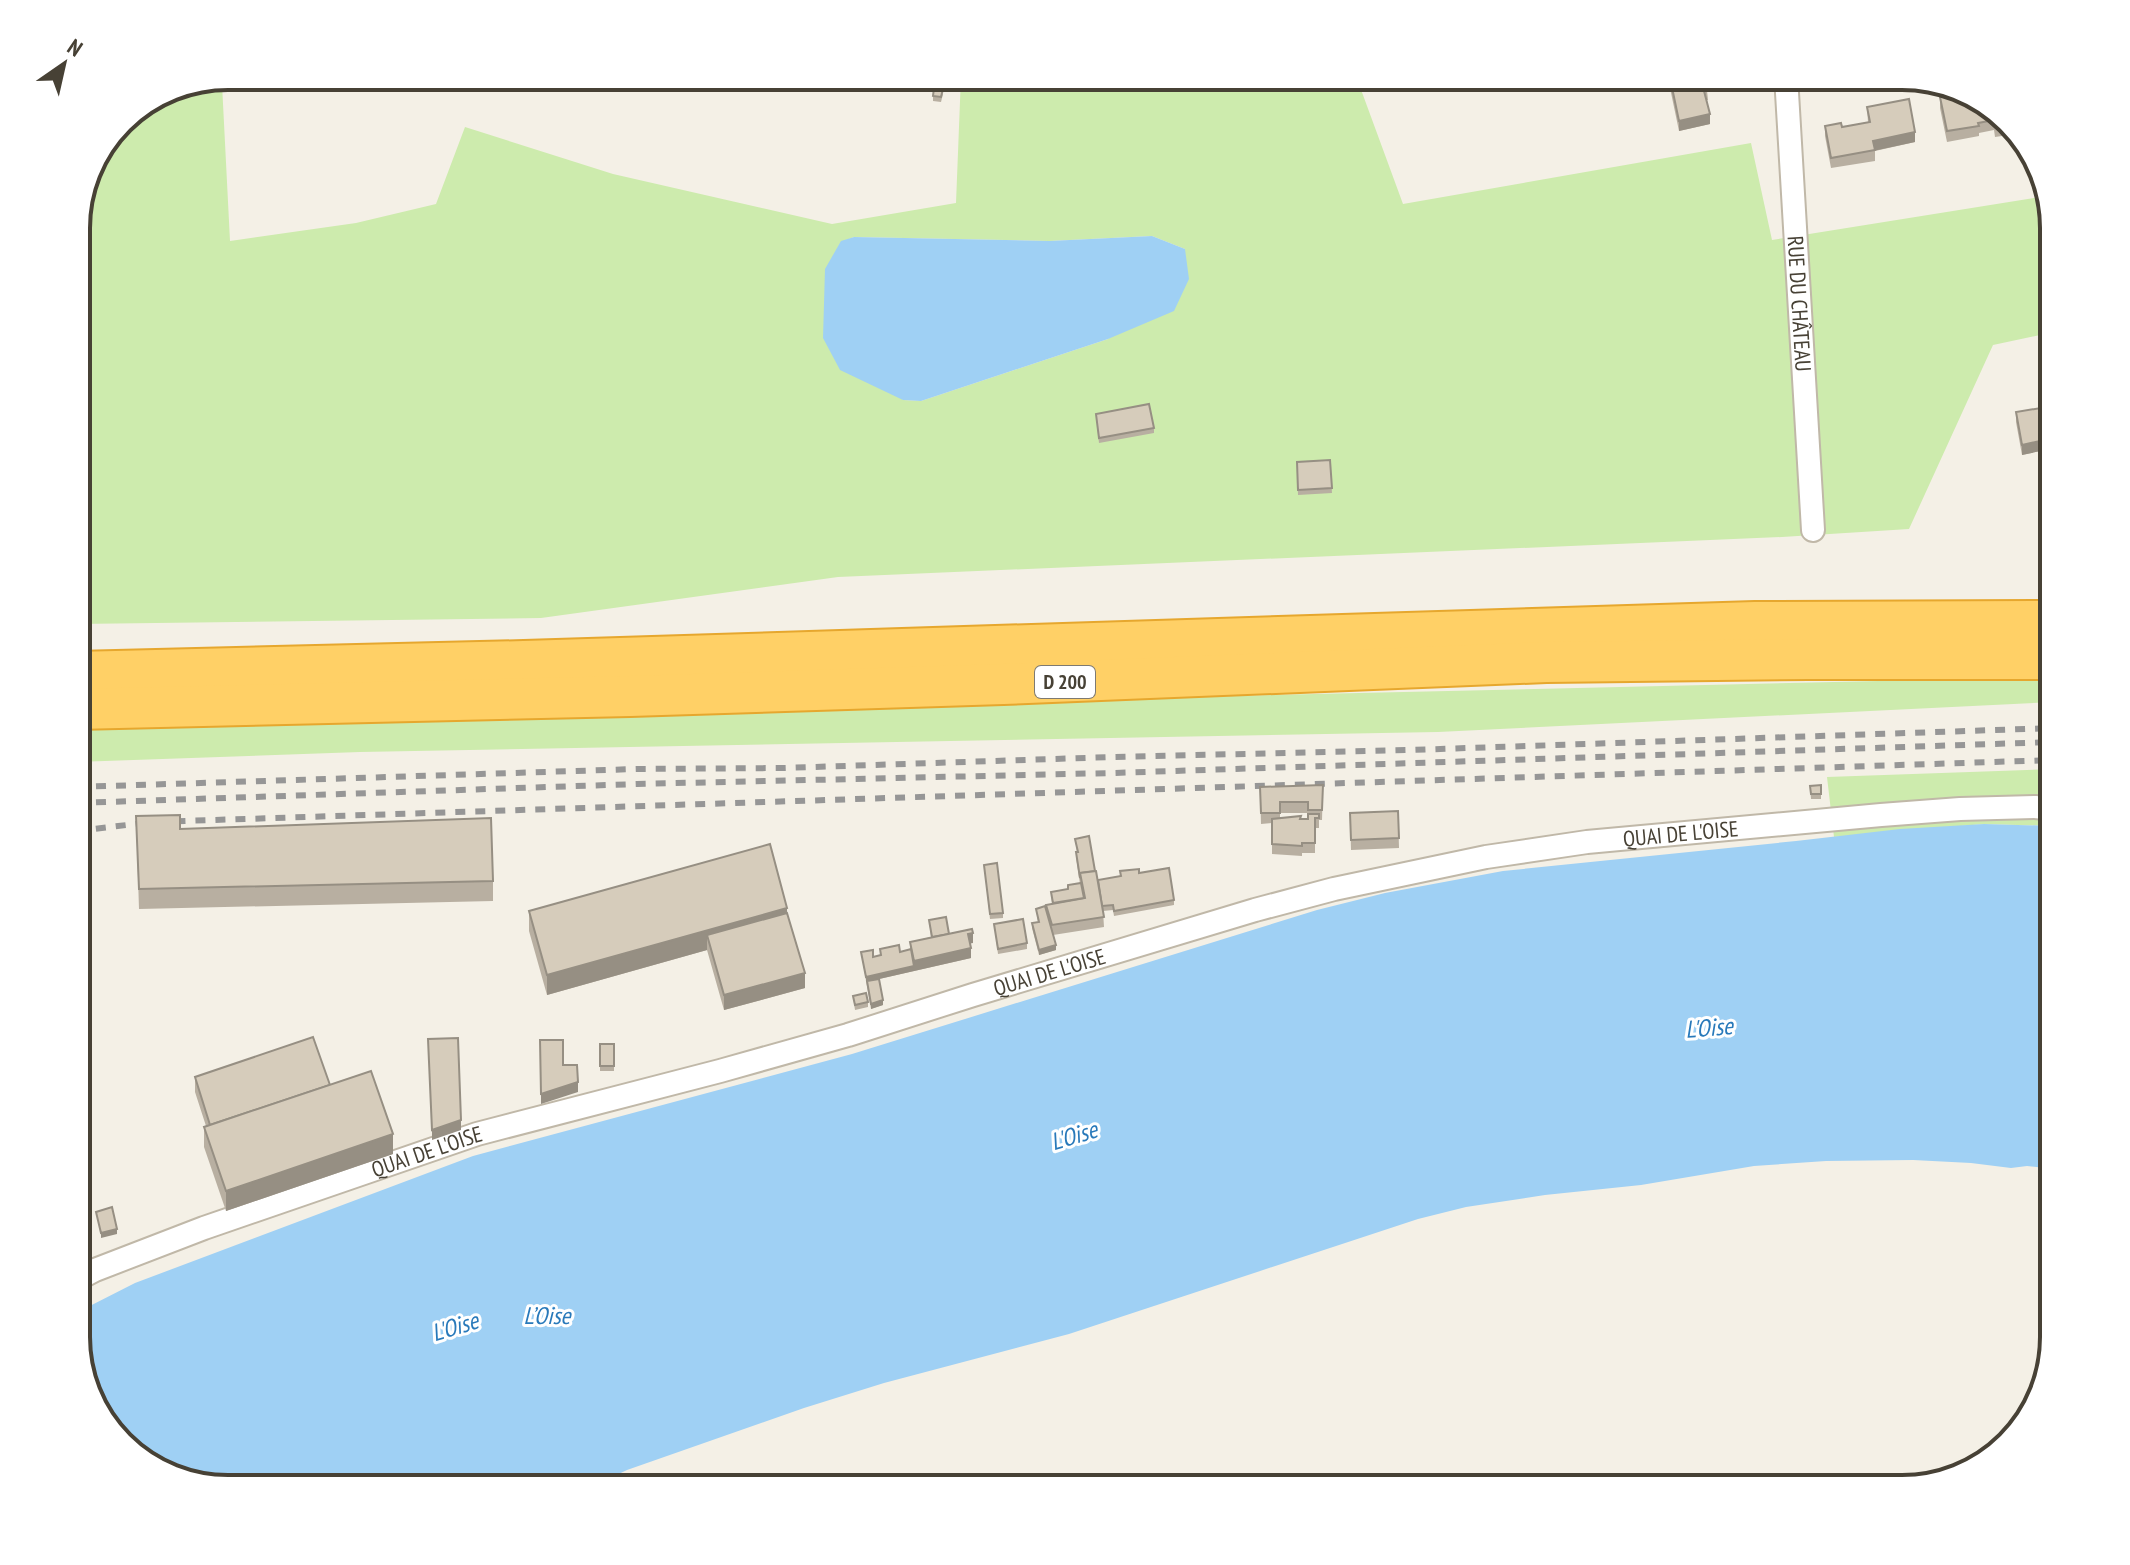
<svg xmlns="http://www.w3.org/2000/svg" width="2130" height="1565" viewBox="0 0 2130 1565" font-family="'PT Sans Narrow',sans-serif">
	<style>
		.green { fill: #cdebad; fill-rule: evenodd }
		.water { fill: #9fd0f4 }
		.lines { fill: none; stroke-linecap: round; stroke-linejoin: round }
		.street-casing { stroke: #c0b8a8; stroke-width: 26 }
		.highway-casing { stroke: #e6a72e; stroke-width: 44 }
		.street { stroke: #fff; stroke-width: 22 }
		.highway { stroke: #ffd066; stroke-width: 40 }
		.rail { stroke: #969696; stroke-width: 6; stroke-dasharray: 10 10; stroke-linecap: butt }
		.wall { fill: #b8afa1; fill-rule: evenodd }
		.shaded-wall { fill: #968f83 }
		.building { fill: #d6ccbb; stroke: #968f83; stroke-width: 2 }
		.labels { text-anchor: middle; stroke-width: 6; stroke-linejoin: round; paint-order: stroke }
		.shield { fill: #fff; stroke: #7e7a72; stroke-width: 2 }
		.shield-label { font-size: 20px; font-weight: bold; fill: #474135 }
		.street-label { font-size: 22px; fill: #474135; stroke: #fff }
		.water-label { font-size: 24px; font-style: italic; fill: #2879ba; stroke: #fff }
		.rim { fill: none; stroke: #474135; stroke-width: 4 }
	</style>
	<rect width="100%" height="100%" fill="#f4f0e6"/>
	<g class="green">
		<path d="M961 76H1356L1403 204 1751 143 1772 240 2046 196 2054 228V332L1993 345 1909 529 1782 537 838 577 541 618 76 624V218L92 161 128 114 214 82 222 84 230 241 356 223 436 204 465 127 613 174 832 224 956 203ZM1152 236 1185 249 1108 339 921 401 903 400 841 242 854 237 1049 241Z"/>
		<polygon points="2054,677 2054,702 1438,732 360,752 76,762 76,729 361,716"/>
		<polygon points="2054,769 2054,826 1984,824 1834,837 1827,777"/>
	</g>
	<g class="water">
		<polygon points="1152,236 1185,249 1189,279 1174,311 1108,339 921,401 903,400 840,370 823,338 825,269 841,241 854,237 1049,241"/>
		<polygon points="1984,824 2054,826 2054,1169 2027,1166 2011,1168 1971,1163 1913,1160 1826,1161 1754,1166 1641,1185 1545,1195 1466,1207 1418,1219 1069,1334 884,1383 804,1408 627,1470 587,1489 228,1489 136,1458 96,1412 76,1346 76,1313 135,1283 473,1156 852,1054 1317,910 1385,893 1503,871 1796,841 1900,829"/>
	</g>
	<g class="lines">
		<g class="street-casing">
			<g id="street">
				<path id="s1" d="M1786 76 1813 530"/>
				<path id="s2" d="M76 1280 95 1270 204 1228 477 1134 720 1071 848 1035 973 995 1255 910 1334 889 1486 857 1587 842 1881 815 1960 809 2035 807 2054 809"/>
			</g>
		</g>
		<g class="highway-casing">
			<g id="highway">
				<polyline points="76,672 524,661 1755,622 2054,621"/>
				<polyline points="76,709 630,696 1003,684 1546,662 1808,659 2054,659"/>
			</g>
		</g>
		<use href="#street" class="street"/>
		<use href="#highway" class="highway"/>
		<g class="rail">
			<polyline points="76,787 637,769 783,768 1114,757 1410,750 2054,728"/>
			<polyline points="76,803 637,784 1112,773 2054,742"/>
			<polyline points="76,831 152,822 2054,760"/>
		</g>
	</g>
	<g class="wall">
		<polygon points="1360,76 1417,76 1361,82"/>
		<polygon points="1719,76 1719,78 1706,81 1708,100 1707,100 1710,124 1679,131 1670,88 1670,78"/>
		<polygon points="943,94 941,102 933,101 933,96"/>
		<polygon points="1940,97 1994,107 2016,134 1995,137 1994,130 1979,133 1979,136 1947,142 1940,108"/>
		<polygon points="1867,107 1915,142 1875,151 1875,161 1831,168 1825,136 1825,126 1842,127 1868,122"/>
		<polygon points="2048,377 2054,377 2054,448 2022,455 2016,422 2016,412 2051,406"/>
		<polygon points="1096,414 1154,428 1154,433 1099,443"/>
		<polygon points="1330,460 1332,493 1298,495 1297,462"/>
		<path d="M1323 785 1322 820H1319V828H1315V853H1302V856L1272 854V823L1261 824 1260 787ZM1280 813H1308V819L1280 818Z"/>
		<polygon points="1821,785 1821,799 1811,799 1810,786"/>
		<polygon points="1398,811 1399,848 1351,850 1350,813"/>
		<polygon points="136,816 180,829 493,881 493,901 139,909"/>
		<polygon points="1075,839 1098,880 1120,876 1120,871 1139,873 1174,900 1174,905 1114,916 1113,910 1103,911 1104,927 1053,935 1056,950 1039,955 1032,928 1032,923 1038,922 1036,909 1052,904 1051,892 1068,889 1080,884 1076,857 1076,852 1077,852"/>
		<polygon points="984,865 1003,913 1003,918 990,919"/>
		<polygon points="529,911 787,913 805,988 724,1010 707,950 547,995 529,931"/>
		<polygon points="929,920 949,934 973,943 970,943 971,958 879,979 883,1005 871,1009 861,952 873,957 880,956 880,949 900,952 910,949 910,942 931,937"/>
		<polygon points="994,924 1027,943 1027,949 998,954"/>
		<polygon points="853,996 868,1002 868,1007 855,1010"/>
		<rect x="600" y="1044" width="14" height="27"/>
		<polygon points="195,1077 330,1085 393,1154 226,1211 204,1147 204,1127 206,1126 195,1092"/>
	</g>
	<g class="shaded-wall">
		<polygon points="1704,76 1719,76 1719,78 1704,81"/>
		<polygon points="1710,114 1710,124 1679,131 1679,121"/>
		<polygon points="1915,132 1915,142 1873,151 1873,141"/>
		<polygon points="2054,438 2054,448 2022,455 2022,445"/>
		<polygon points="787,908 787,928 707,935 707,950 547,995 547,975"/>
		<polygon points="973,933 973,943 968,944 968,934"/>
		<polygon points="1056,945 1056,950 1039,955 1039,950"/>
		<polygon points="971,948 971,958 866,982 866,977 914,966 914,961"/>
		<polygon points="805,973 805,988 724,1010 724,995"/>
		<polygon points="883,1000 883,1005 871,1009 871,1004"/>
		<polygon points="578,1082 578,1092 541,1104 541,1094"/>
		<polygon points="461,1120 461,1130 432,1140 432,1130"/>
		<polygon points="393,1134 393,1154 226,1211 226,1191"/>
		<polygon points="117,1229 117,1234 101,1238 101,1233"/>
	</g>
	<g class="building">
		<polygon points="1680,76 1705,76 1708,90 1704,91 1710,114 1679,121 1670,78"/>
		<polygon points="934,88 943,89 941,97 933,96"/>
		<polygon points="1958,95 1994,107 2008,125 1995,127 1994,120 1978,123 1979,126 1947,131 1940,97"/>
		<polygon points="1909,99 1915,132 1873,141 1875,150 1831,158 1825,126 1841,123 1842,127 1870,122 1867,107"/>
		<polygon points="2048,377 2054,377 2054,407 2052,406"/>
		<polygon points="1149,404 1154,428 1099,438 1096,414"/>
		<polygon points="2053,406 2054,407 2054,438 2022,445 2016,412"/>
		<polygon points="1330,460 1332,488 1298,490 1297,462"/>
		<polygon points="1323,785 1322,810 1308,810 1308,802 1280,802 1280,813 1261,813 1260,787"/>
		<polygon points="1821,785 1821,794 1811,794 1810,786"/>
		<polygon points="1398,811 1399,838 1351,840 1350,813"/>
		<polygon points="1308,814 1319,814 1319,818 1315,818 1315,843 1302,843 1302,846 1272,844 1272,819 1301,816 1300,819 1308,819"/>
		<polygon points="180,815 180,829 491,818 493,881 139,889 136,816"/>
		<polygon points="1089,836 1095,871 1080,873 1080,878 1076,852 1078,852 1075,839"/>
		<polygon points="770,844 787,908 547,975 529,911"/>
		<polygon points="997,863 1003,913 990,914 984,865"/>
		<polygon points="1169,868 1174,900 1114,911 1113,905 1102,906 1098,880 1121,876 1120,871 1139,869 1139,873"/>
		<polygon points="1096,871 1104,917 1052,925 1046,905 1085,898 1080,873"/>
		<polygon points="1081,883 1084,898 1053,903 1051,892 1068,889 1068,885"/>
		<polygon points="1045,906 1056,945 1039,950 1032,923 1039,922 1036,909"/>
		<polygon points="787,913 805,973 724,995 707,935"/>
		<polygon points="946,917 949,934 932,937 929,920"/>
		<polygon points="1023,919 1027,943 998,949 994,924"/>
		<polygon points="972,929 973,933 968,934 971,948 914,961 910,942"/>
		<polygon points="899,945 900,952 911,949 914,966 866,977 861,952 873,950 873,957 881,955 880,949"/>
		<polygon points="879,979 883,1000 871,1004 867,981"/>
		<polygon points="866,993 868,1002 855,1005 853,996"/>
		<polygon points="313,1037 330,1085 210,1125 195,1077"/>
		<polygon points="458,1038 461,1120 432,1130 428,1039"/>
		<polygon points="540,1040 563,1040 563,1065 577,1065 578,1082 541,1094"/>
		<rect x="600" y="1044" width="14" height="22"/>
		<polygon points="371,1071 393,1134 226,1191 204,1127"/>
		<polygon points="112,1207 117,1229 101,1233 96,1212"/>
	</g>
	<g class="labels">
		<rect class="shield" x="1035" y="666" width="60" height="32" rx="6"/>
		<g class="shield-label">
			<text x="1065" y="689">D 200</text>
		</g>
		<g class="street-label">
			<text dy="8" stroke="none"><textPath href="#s1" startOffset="228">RUE DU CHÂTEAU</textPath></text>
			<text dy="8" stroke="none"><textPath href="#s2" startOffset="1670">QUAI DE L'OISE</textPath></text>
			<text dy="8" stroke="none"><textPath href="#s2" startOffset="1022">QUAI DE L'OISE</textPath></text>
			<text dy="8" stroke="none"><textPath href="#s2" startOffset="374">QUAI DE L'OISE</textPath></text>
		</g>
		<g class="water-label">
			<text transform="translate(1709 1028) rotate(-5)" y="8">L'Oise</text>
			<text transform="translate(1074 1136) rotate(-17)" y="8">L'Oise</text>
			<text x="547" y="1324">L’Oise</text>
			<text transform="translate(455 1327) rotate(-17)" y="8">L'Oise</text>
		</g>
	</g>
	<path d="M0 0H2130V1565H0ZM228 90H1902A138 138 0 0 1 2040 228V1337A138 138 0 0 1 1902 1475H228A138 138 0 0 1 90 1337V228A138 138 0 0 1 228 90Z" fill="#fff" fill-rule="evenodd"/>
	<path class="rim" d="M228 90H1902A138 138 0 0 1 2040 228V1337A138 138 0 0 1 1902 1475H228A138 138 0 0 1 90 1337V228A138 138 0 0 1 228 90Z"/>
	<g transform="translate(64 64) rotate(34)" stroke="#ffffff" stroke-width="6" paint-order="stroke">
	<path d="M0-6L14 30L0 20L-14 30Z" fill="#474135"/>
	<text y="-12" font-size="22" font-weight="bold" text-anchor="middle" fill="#474135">N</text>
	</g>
</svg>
